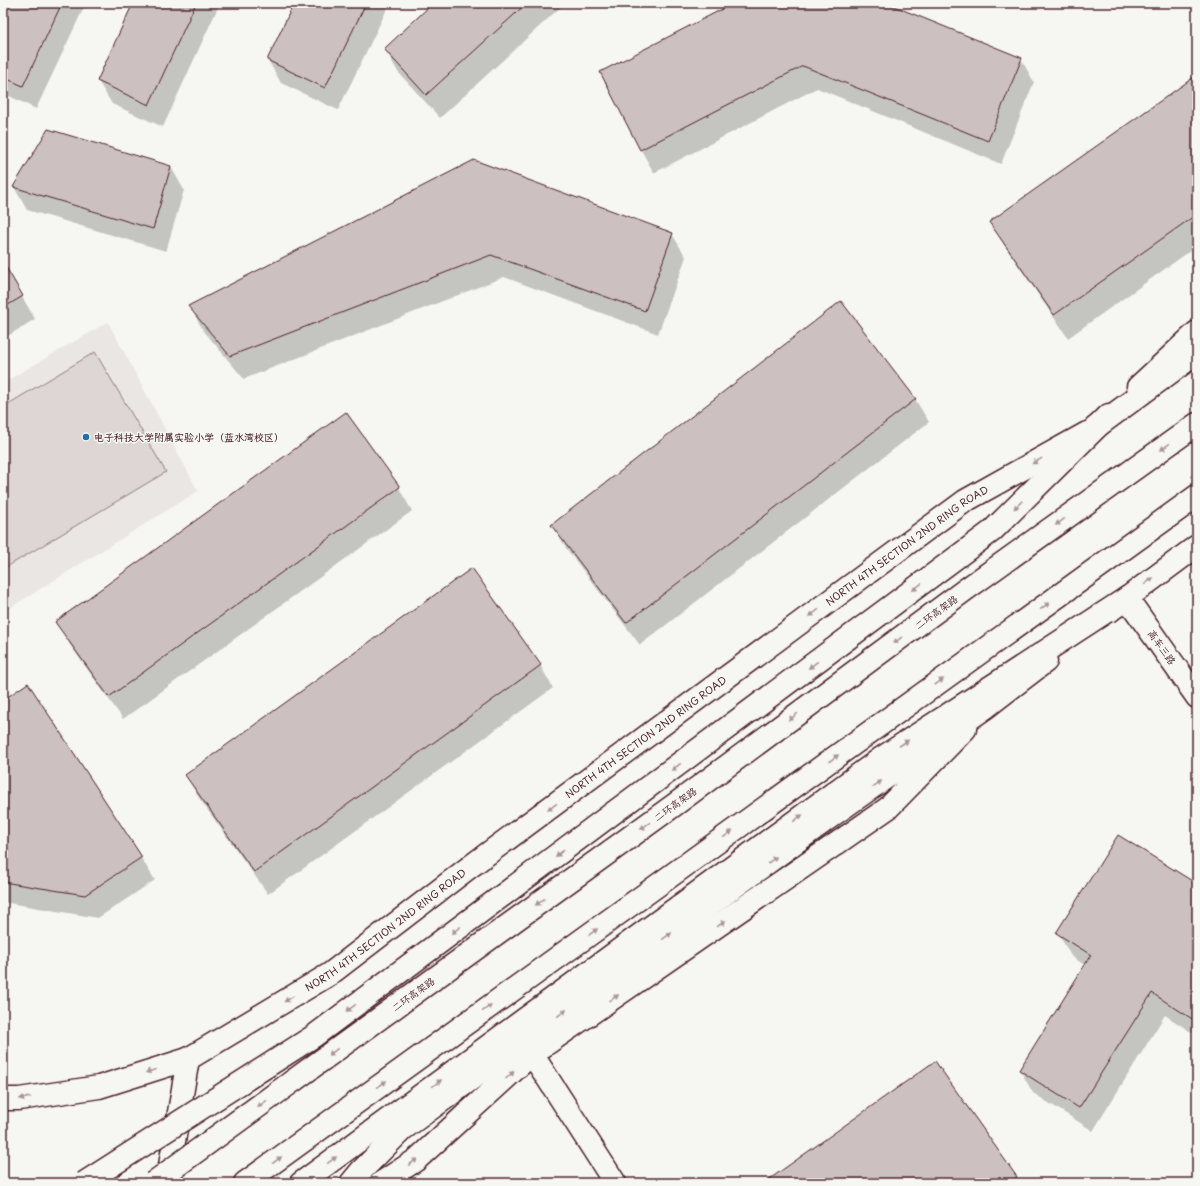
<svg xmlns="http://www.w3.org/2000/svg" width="1200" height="1186" viewBox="0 0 1200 1186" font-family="'Playpen Sans','LXGW WenKai TC',sans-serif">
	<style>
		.built { fill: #e9e6e3 }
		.green { fill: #ddd6d5; stroke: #947a80 }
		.shadow { fill: #0003 }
		.building { fill: #ccc1c0; stroke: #4a1f2b }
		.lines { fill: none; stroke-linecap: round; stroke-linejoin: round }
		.minor-casing { stroke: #4a1f2b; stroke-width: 25 }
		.tertiary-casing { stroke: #4a1f2b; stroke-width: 25 }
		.secondary-casing { stroke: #4a1f2b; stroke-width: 25 }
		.primary-casing { stroke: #4a1f2b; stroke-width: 25 }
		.trunk-casing { stroke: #4a1f2b; stroke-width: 25 }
		.minor { stroke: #f6f6f2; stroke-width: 22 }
		.tertiary { stroke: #f6f6f2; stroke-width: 22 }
		.secondary { stroke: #f6f6f2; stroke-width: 22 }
		.primary { stroke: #f6f6f2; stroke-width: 22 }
		.trunk { stroke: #f6f6f2; stroke-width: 22 }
		.secondary-bridge-casing { stroke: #4a1f2b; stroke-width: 25; stroke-linecap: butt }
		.trunk-bridge-casing { stroke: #4a1f2b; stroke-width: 25; stroke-linecap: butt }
		.secondary-bridge { stroke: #f6f6f2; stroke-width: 22 }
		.trunk-bridge { stroke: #f6f6f2; stroke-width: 22 }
		.oneway { fill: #a99598 }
		.poi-dot { fill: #1f6fb2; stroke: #f6f6f2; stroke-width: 1.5 }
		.labels { text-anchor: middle; stroke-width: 3; stroke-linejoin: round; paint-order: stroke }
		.poi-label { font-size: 10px; font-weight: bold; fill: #4a1f2b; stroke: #f6f6f2; text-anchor: start }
		.street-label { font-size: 10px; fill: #4a1f2b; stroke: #f6f6f2 }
	</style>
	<rect width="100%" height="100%" fill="#f6f6f2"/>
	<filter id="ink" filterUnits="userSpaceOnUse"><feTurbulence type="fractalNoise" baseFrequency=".025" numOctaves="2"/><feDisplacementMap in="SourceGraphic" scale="8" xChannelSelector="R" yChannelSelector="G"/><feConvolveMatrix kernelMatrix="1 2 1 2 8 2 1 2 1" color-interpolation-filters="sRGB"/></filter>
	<g filter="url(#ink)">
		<polygon class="built" points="108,322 198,491 3,612 3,383"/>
		<polygon class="green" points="95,352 166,472 3,569 3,407"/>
		<g class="shadow">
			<polygon points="3,3 86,3 36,109 3,93"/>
			<polygon points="134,3 220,3 163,127 112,104 98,81"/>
			<polygon points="295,3 390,3 338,110 281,83 268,60"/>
			<polygon points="435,3 565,3 440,118 398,72 385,49"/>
			<polygon points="736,3 883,3 1021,59 1034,82 1001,164 817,88 654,173 641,150"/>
			<polygon points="1197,76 1197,246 1068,338 1004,245 990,222"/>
			<polygon points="474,161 672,234 686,257 658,334 504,277 244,379 203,330 190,307"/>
			<polygon points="171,167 184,190 166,251 27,210 14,187"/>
			<polygon points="3,264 35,319 3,339"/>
			<polygon points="915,399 929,422 640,645 566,548 553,525"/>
			<polygon points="399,488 412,511 123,719 70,645 57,622"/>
			<polygon points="540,665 553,688 268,894 199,798 186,775"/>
			<polygon points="28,685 141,858 155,880 98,918 3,902 3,701"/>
			<polygon points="1197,885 1197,1036 1165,1015 1093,1131 1033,1093 1020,1070 1086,966 1071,956 1058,933"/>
			<polygon points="1016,1177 1019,1183 766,1183"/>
		</g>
		<g class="building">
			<polygon points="3,3 62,3 23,86 3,77"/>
			<polygon points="133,3 196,3 149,105 97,81"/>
			<polygon points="294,3 366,3 325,88 267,60"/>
			<polygon points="433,3 527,3 426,95 384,49"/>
			<polygon points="734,3 886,3 1022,58 988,141 803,66 640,150 600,72"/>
			<polygon points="1197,75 1197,214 1054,315 989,222"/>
			<polygon points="48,129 171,166 153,229 13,187"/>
			<polygon points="474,160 673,233 645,311 491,255 230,356 188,306"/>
			<polygon points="3,262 23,296 3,308"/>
			<polygon points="841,301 916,399 626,623 551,525"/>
			<polygon points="346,412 400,487 109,697 55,622"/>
			<polygon points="472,568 541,665 254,872 185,775"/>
			<polygon points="28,683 142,857 85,895 3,882 3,700"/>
			<polygon points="1118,835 1197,884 1197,1022 1152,993 1079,1108 1019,1070 1091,955 1056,933"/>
			<polygon points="935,1061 1017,1177 1008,1183 764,1183"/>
		</g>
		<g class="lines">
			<g class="minor-casing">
				<g id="minor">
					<polyline points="1127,598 1197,697"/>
					<polyline points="532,1054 615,1183"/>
				</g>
			</g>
			<g class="tertiary-casing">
				<g id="tertiary">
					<path id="s1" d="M167 1183 188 1059 330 974 467 869 965 501 1087 433"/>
					<polyline points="381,1183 416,1160 532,1054 888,808 965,729"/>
				</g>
			</g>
			<g class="secondary-casing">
				<g id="secondary">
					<polyline points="1138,387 1197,332"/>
					<polyline points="1111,610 1197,546"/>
					<polyline points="707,743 992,531 1109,415"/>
					<polyline points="351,1183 361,1171 403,1129 837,812 985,708 1046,661"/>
				</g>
			</g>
			<g class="primary-casing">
				<polyline id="primary" points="3,1099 19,1099 99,1087 188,1059"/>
			</g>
			<g class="trunk-casing">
				<g id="trunk">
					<polyline points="1095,428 1197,353"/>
					<polyline points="293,1081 677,803 965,590 1197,424"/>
					<polyline points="245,1183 1197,496"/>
					<polyline points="301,1183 880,759 1127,598"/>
				</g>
			</g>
			<use href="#minor" class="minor"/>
			<use href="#tertiary" class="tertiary"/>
			<use href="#secondary" class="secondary"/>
			<use href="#primary" class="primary"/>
			<use href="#trunk" class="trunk"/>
			<g class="secondary-bridge-casing">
				<polyline id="secondary-bridge" points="84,1183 314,1036 707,743"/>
			</g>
			<g class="trunk-bridge-casing">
				<polyline id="trunk-bridge" points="153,1183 293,1081"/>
			</g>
			<use href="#secondary-bridge" class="secondary-bridge"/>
			<use href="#trunk-bridge" class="trunk-bridge"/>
		</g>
		<defs><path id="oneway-solid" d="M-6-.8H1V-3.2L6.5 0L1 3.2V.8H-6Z"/></defs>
		<g class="oneway">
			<use href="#oneway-solid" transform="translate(1165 447) rotate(144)"/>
			<use href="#oneway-solid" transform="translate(1037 461) rotate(151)"/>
			<use href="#oneway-solid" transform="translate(1018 505) rotate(135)"/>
			<use href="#oneway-solid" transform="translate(1060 522) rotate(144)"/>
			<use href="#oneway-solid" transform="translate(1149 581) rotate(-36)"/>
			<use href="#oneway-solid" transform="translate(917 587) rotate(143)"/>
			<use href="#oneway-solid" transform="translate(1045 606) rotate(-36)"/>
			<use href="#oneway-solid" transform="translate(814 613) rotate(144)"/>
			<use href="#oneway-solid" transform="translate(898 640) rotate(144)"/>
			<use href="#oneway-solid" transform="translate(813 665) rotate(143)"/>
			<use href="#oneway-solid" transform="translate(939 682) rotate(-36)"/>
			<use href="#oneway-solid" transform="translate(793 717) rotate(143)"/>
			<use href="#oneway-solid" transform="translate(904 743) rotate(-33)"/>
			<use href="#oneway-solid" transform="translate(834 758) rotate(-36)"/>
			<use href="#oneway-solid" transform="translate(676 767) rotate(143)"/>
			<use href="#oneway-solid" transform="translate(877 784) rotate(-35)"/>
			<use href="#oneway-solid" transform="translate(552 807) rotate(144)"/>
			<use href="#oneway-solid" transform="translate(798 818) rotate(-36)"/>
			<use href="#oneway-solid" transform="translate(645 826) rotate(144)"/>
			<use href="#oneway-solid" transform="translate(728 834) rotate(-36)"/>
			<use href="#oneway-solid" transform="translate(560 853) rotate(143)"/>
			<use href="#oneway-solid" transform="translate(772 860) rotate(-36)"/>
			<use href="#oneway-solid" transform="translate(540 902) rotate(144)"/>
			<use href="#oneway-solid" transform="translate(721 924) rotate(-35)"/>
			<use href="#oneway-solid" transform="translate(456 930) rotate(143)"/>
			<use href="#oneway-solid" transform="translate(593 932) rotate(-36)"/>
			<use href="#oneway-solid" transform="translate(667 936) rotate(-36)"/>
			<use href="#oneway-solid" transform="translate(614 998) rotate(-35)"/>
			<use href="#oneway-solid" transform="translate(289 999) rotate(149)"/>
			<use href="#oneway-solid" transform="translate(351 1008) rotate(143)"/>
			<use href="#oneway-solid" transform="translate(487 1008) rotate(-36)"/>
			<use href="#oneway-solid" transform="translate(562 1013) rotate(-36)"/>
			<use href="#oneway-solid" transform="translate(333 1052) rotate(144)"/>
			<use href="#oneway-solid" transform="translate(151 1071) rotate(162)"/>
			<use href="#oneway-solid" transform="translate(510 1075) rotate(-42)"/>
			<use href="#oneway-solid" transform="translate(437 1083) rotate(-36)"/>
			<use href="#oneway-solid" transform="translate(382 1084) rotate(-36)"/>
			<use href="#oneway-solid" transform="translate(25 1098) rotate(172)"/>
			<use href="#oneway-solid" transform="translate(262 1104) rotate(144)"/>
			<use href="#oneway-solid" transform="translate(277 1160) rotate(-36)"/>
			<use href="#oneway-solid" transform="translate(332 1160) rotate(-36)"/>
			<use href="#oneway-solid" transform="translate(413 1162) rotate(-36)"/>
		</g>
	</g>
	<circle class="poi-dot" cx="86" cy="437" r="4"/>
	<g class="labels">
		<g class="poi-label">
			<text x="94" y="441">电子科技大学附属实验小学（蓝水湾校区）</text>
		</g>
		<g class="street-label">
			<text dy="4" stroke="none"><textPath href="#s1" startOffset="1010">NORTH 4TH SECTION 2ND RING ROAD</textPath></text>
			<text transform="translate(936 612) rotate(-36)" y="4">二环高架路</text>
			<text transform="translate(1162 647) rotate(55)" y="4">高车三路</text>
			<text dy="4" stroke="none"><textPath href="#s1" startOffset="686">NORTH 4TH SECTION 2ND RING ROAD</textPath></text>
			<text transform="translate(675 804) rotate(-36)" y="4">二环高架路</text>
			<text dy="4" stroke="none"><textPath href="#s1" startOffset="362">NORTH 4TH SECTION 2ND RING ROAD</textPath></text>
			<text transform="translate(413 994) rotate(-36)" y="4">二环高架路</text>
		</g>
	</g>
	<rect width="1200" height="1186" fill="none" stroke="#f6f6f2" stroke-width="16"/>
	<rect x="8" y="8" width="1184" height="1170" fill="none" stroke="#4a1f2b" stroke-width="1.5" filter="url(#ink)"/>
</svg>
